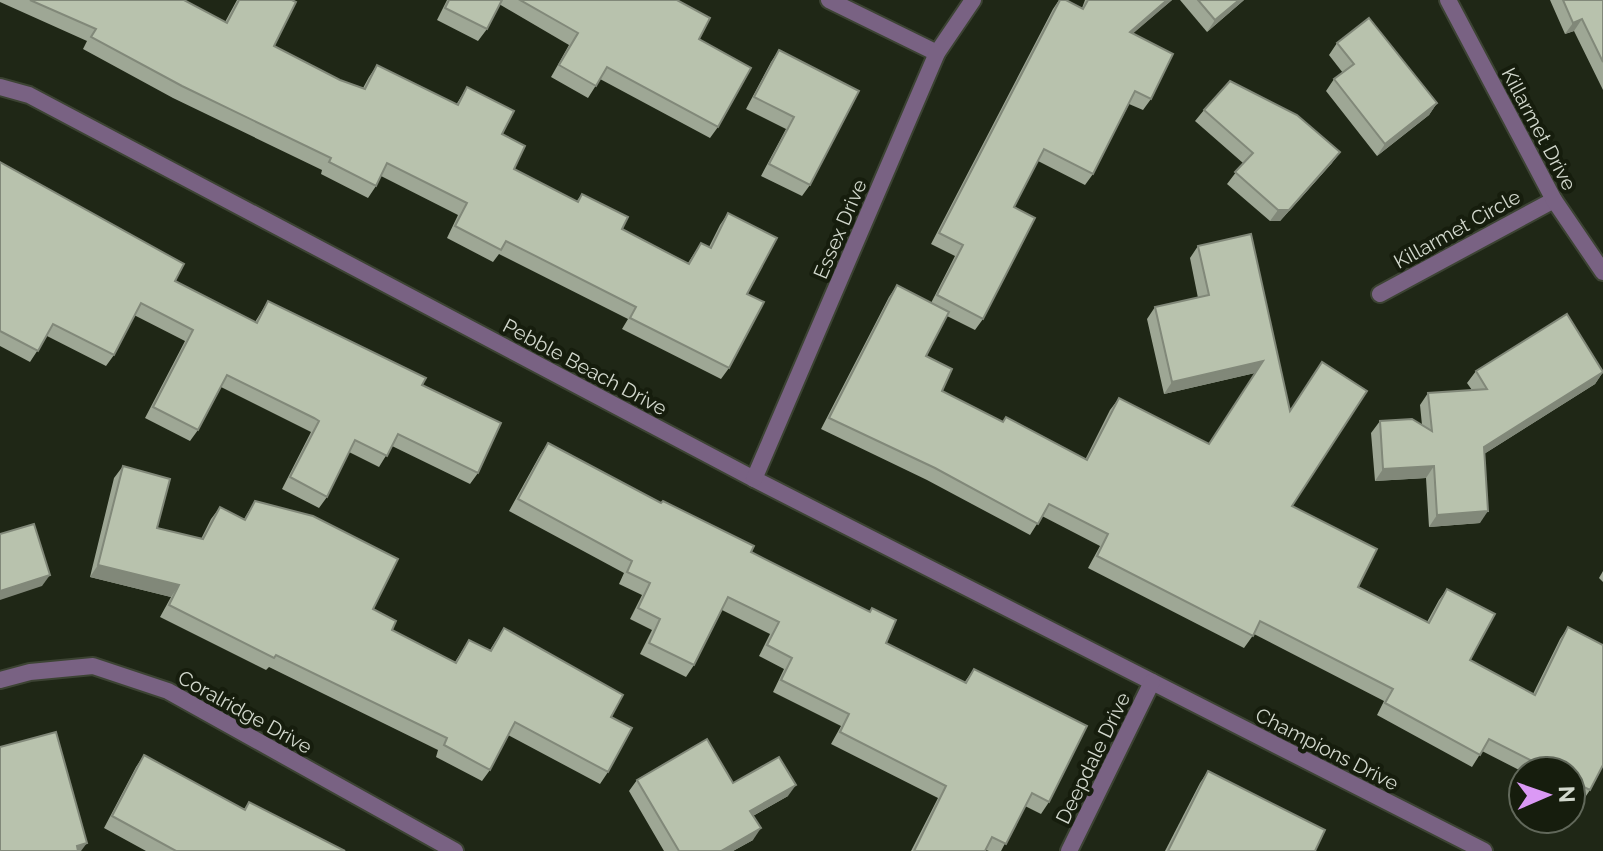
<svg xmlns="http://www.w3.org/2000/svg" width="1603" height="851" viewBox="0 0 1603 851" font-family="Raleway,sans-serif">
	<style>
		.lines { fill: none; stroke-linecap: round; stroke-linejoin: round }
		.minor-casing { stroke: #3c4333; stroke-width: 20 }
		.tertiary-casing { stroke: #3c4333; stroke-width: 20 }
		.minor { stroke: #796283; stroke-width: 16 }
		.tertiary { stroke: #796283; stroke-width: 16 }
		.wall { fill: #9ea795 }
		.shaded-wall { fill: #818879 }
		.building { fill: #b8c2ad; stroke: #818879; stroke-width: 2 }
		.labels { text-anchor: middle; stroke-width: 8; stroke-linejoin: round; paint-order: stroke }
		.street-label { font-size: 20px; fill: #d2d8cd; stroke: #161d0d }
	</style>
	<rect width="100%" height="100%" fill="#1f2716"/>
	<g class="lines">
		<g class="minor-casing">
			<g id="minor">
				<polyline points="829,0 937,53"/>
				<polyline points="0,87 29,95 754,479 1484,851"/>
				<polyline points="1380,294 1554,200"/>
				<polyline points="754,479 937,53 973,0"/>
				<polyline points="0,680 30,672 93,666 168,691 455,851"/>
				<polyline points="1069,851 1152,682"/>
			</g>
		</g>
		<g class="tertiary-casing">
			<polyline id="tertiary" points="1448,0 1554,200 1603,272"/>
		</g>
		<use href="#minor" class="minor"/>
		<use href="#tertiary" class="tertiary"/>
	</g>
	<g class="wall">
		<polygon points="0,0 184,0 225,22 237,0 292,0 274,46 340,80 363,88 369,77 377,65 456,105 467,87 502,134 514,169 576,202 582,194 622,229 688,263 701,243 709,247 720,225 728,213 747,294 729,368 721,379 622,329 628,319 499,254 493,262 447,238 458,215 381,176 376,186 368,198 321,174 322,170 173,98 83,49 87,41 0,2"/>
		<polygon points="447,0 677,0 699,39 718,127 710,138 600,79 588,98 551,77 569,45 499,4 487,29 478,41 437,20"/>
		<polygon points="1059,0 1082,8 1085,0 1172,0 1133,33 1151,99 1143,110 1129,104 1093,174 1085,185 1038,161 1014,207 983,319 975,330 947,316 926,356 942,391 1003,422 1085,460 1110,410 1119,398 1209,444 1255,373 1164,394 1147,319 1155,307 1198,298 1190,258 1198,246 1251,234 1292,506 1358,587 1427,622 1439,600 1447,589 1470,660 1533,694 1560,639 1568,627 1590,790 1582,802 1571,797 1571,771 1523,771 1523,772 1482,751 1472,767 1377,715 1384,701 1254,634 1244,648 1088,568 1100,546 1042,516 1030,535 927,480 821,429 889,297 897,285 931,303 955,256 931,244 1053,9"/>
		<polygon points="1180,0 1244,0 1207,32"/>
		<polygon points="1550,0 1603,0 1603,90 1574,31 1565,34"/>
		<polygon points="1337,43 1437,103 1429,115 1377,156 1326,91 1334,79 1343,73 1329,55"/>
		<polygon points="779,50 810,185 802,196 761,176 786,129 746,109 771,62"/>
		<polygon points="1204,110 1340,152 1331,164 1280,221 1270,221 1227,184 1243,163 1195,121"/>
		<polygon points="0,162 175,281 255,322 268,301 422,385 478,473 470,484 392,446 379,467 349,452 327,497 319,508 282,489 311,432 221,387 198,430 190,441 145,418 185,341 134,315 114,355 106,366 47,336 30,362 0,346"/>
		<polygon points="1476,371 1603,372 1595,384 1484,454 1480,523 1429,527 1426,478 1375,481 1371,433 1380,421 1422,425 1420,405 1428,393 1472,390 1467,383"/>
		<polygon points="548,443 751,552 869,612 872,608 886,643 964,683 974,669 1049,802 1041,814 1025,806 1001,851 989,851 986,850 985,851 911,851 938,798 831,744 841,726 773,692 784,669 759,656 770,634 722,610 694,665 686,677 640,654 652,630 630,619 642,595 619,584 624,573 509,511 540,455"/>
		<polygon points="123,466 157,528 201,539 211,519 220,507 244,519 255,501 373,609 392,630 455,662 469,640 490,650 504,628 611,717 608,772 600,784 508,735 490,770 482,781 436,757 438,750 269,667 266,670 160,617 171,597 90,577 114,478"/>
		<polygon points="1603,571 1603,582 1599,578"/>
		<polygon points="144,755 244,809 249,802 345,851 146,851 104,828 136,767"/>
		<polygon points="1208,771 1315,851 1165,851 1200,783"/>
		<polygon points="637,780 733,783 788,796 753,816 753,840 733,851 664,851 629,791"/>
	</g>
	<g class="shaded-wall">
		<polygon points="1167,0 1172,0 1122,43 1130,32"/>
		<polygon points="1239,0 1244,0 1207,32 1215,20"/>
		<polygon points="1582,19 1574,31 1565,34 1573,23"/>
		<polygon points="1437,103 1429,115 1377,156 1385,144"/>
		<polygon points="1340,152 1331,164 1280,221 1270,221 1278,210"/>
		<polygon points="1263,361 1255,373 1164,394 1172,382"/>
		<polygon points="1603,372 1595,384 1476,459 1484,447"/>
		<polygon points="1434,466 1426,478 1375,481 1383,469"/>
		<polygon points="1488,511 1480,523 1429,527 1437,515"/>
		<polygon points="98,565 179,585 171,597 90,577"/>
		<polygon points="50,575 42,586 0,600 0,591"/>
		<polygon points="796,785 788,796 742,822 750,811"/>
		<polygon points="761,828 753,840 733,851 722,851"/>
		<polygon points="87,843 81,851 74,851 77,846"/>
	</g>
	<g class="building">
		<polygon points="30,0 184,0 227,23 239,0 292,0 296,2 274,46 340,80 365,89 377,65 458,105 467,87 514,111 502,134 525,146 514,169 578,202 582,194 628,217 622,229 689,264 701,243 711,248 728,213 777,238 747,294 764,302 729,368 630,318 636,307 506,241 501,250 455,226 467,203 387,163 376,186 329,162 331,158 182,86 91,37 96,29"/>
		<polygon points="449,0 502,0 487,29 445,8"/>
		<polygon points="520,0 677,0 710,18 699,39 751,68 718,127 607,67 596,86 559,65 578,33"/>
		<polygon points="1060,0 1066,0 1083,9 1088,0 1167,0 1130,32 1173,54 1151,99 1135,91 1093,174 1044,149 1014,207 1035,218 983,319 937,295 963,245 939,233"/>
		<polygon points="1198,0 1239,0 1215,20"/>
		<polygon points="1563,0 1603,0 1603,62 1582,19 1573,23"/>
		<polygon points="1369,18 1437,103 1385,144 1334,79 1354,64 1337,43"/>
		<polygon points="779,50 859,91 810,185 769,164 794,117 754,97"/>
		<polygon points="1230,81 1297,115 1340,152 1289,210 1278,210 1235,172 1253,153 1204,110"/>
		<polygon points="0,162 184,264 175,281 257,323 268,301 426,378 422,385 501,423 478,473 398,434 387,456 355,440 327,497 290,477 319,421 314,418 227,375 198,430 153,407 193,330 141,303 114,355 53,324 38,351 0,331"/>
		<polygon points="1251,234 1290,411 1322,362 1367,391 1292,506 1377,549 1358,587 1429,623 1447,589 1495,614 1470,660 1535,695 1568,627 1603,645 1603,765 1590,790 1571,781 1571,771 1552,771 1489,739 1480,755 1385,703 1393,689 1260,621 1253,636 1097,556 1108,534 1049,504 1038,524 935,468 829,418 897,285 949,312 926,356 952,369 942,391 1003,422 1006,417 1087,460 1119,398 1209,444 1263,361 1172,382 1155,307 1209,295 1198,246"/>
		<polygon points="1567,314 1603,372 1484,447 1488,511 1437,515 1434,466 1383,469 1380,421 1412,419 1432,431 1428,393 1487,389 1476,371"/>
		<polygon points="548,443 661,503 663,501 754,546 751,552 870,612 872,608 896,620 886,643 966,683 974,669 1087,726 1049,802 1032,793 1006,844 992,837 985,851 914,851 946,786 840,732 849,714 781,680 792,658 767,645 779,622 728,597 694,665 649,643 660,619 638,608 650,583 627,572 632,561 518,499"/>
		<polygon points="123,466 170,479 157,528 203,539 220,507 245,520 255,501 313,516 398,559 373,609 396,621 392,630 456,663 469,640 491,651 504,628 623,695 611,717 632,728 608,772 515,722 490,770 444,745 447,738 276,655 274,658 169,605 179,585 98,565"/>
		<polygon points="34,524 50,575 0,591 0,534"/>
		<polygon points="56,732 87,843 77,846 78,851 0,851 0,747"/>
		<polygon points="707,739 733,783 779,757 796,785 750,811 761,828 723,850 726,851 679,851 637,780"/>
		<polygon points="144,755 245,810 249,802 345,851 176,851 112,816"/>
		<polygon points="1208,771 1325,830 1315,851 1168,851"/>
	</g>
	<g class="labels">
		<g class="street-label">
			<text transform="translate(1539 129) rotate(62)" y="7">Killarmet Drive</text>
			<text transform="translate(840 229) rotate(-67)" y="7">Essex Drive</text>
			<text transform="translate(1457 229) rotate(-29)" y="7">Killarmet Circle</text>
			<text transform="translate(585 367) rotate(28)" y="7">Pebble Beach Drive</text>
			<text transform="translate(245 712) rotate(29)" y="7">Coralridge Drive</text>
			<text transform="translate(1327 749) rotate(27)" y="7">Champions Drive</text>
			<text transform="translate(1093 758) rotate(-64)" y="7">Deepdale Drive</text>
		</g>
	</g>
	<g transform="translate(1547 795) rotate(88)"><circle r="38" fill="#161d0d" stroke="#61685a" stroke-width="2"/>
	<path d="M0-6L14 30L0 20L-14 30Z" fill="#db99f5"/>
	<text y="-12" font-size="22" font-weight="bold" text-anchor="middle" fill="#d2d8cd">N</text>
	</g>
</svg>
